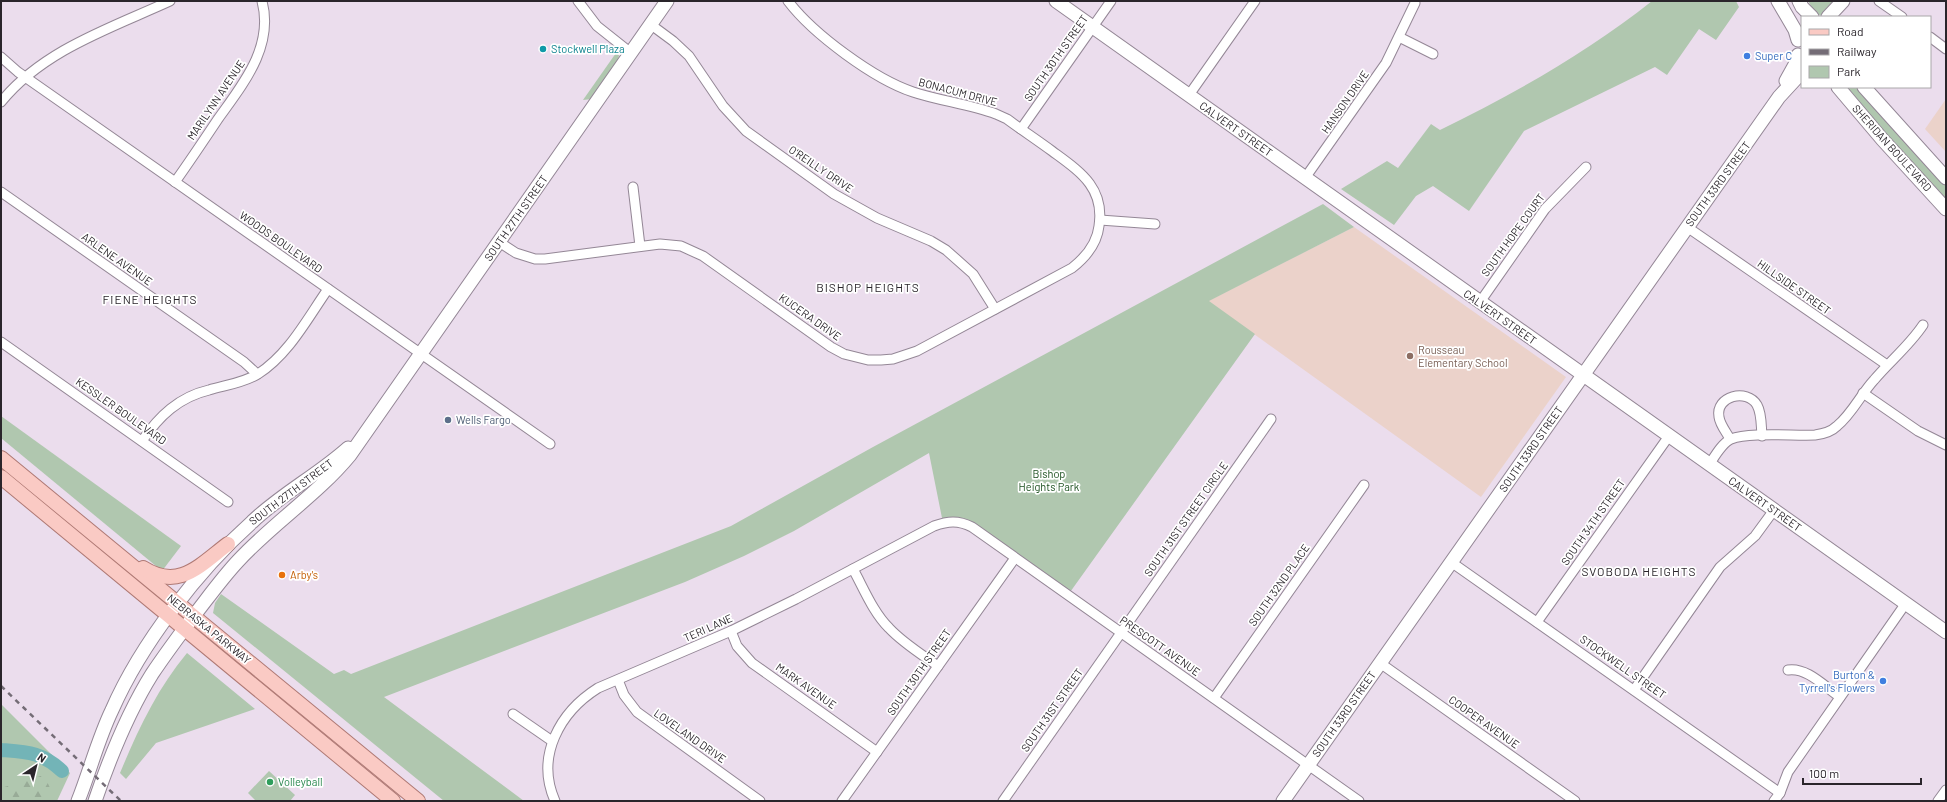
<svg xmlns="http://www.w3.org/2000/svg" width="1947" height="802" viewBox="0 0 1947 802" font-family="Barlow,sans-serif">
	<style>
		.education { fill: #ebd2ca }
		.green { fill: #b0c7af }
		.forest { fill: url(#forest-firs) }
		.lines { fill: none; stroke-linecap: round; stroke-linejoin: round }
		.river { stroke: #73b4b7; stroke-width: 14 }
		.street-casing { stroke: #948796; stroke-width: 11 }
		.secondary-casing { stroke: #948796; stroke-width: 15 }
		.primary-casing { stroke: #af7974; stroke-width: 16 }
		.street { stroke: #fff; stroke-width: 9 }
		.secondary { stroke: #fff; stroke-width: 13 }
		.primary { stroke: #facac4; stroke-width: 14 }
		.rail { stroke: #746c76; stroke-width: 2.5; stroke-dasharray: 5 5; stroke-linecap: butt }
		.culture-dot { fill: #0f9aa8; stroke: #fff; stroke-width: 1.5 }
		.shop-dot { fill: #3f7fe0; stroke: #fff; stroke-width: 1.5 }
		.education-dot { fill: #8d6e63; stroke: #fff; stroke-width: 1.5 }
		.service-dot { fill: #5c6f8a; stroke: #fff; stroke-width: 1.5 }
		.food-dot { fill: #e8710a; stroke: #fff; stroke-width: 1.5 }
		.leisure-dot { fill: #2e9e5b; stroke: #fff; stroke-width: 1.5 }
		.labels { text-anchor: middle; stroke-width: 3.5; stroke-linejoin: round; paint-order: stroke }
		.culture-label { font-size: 11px; fill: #0d838f; stroke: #fff; text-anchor: start }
		.shop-label { font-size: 11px; fill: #366cbe; stroke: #fff; text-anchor: start }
		.street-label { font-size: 11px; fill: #2a252b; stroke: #fff }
		.education-label { font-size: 11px; fill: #785e54; stroke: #fff; text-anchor: start }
		.service-label { font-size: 11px; fill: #4e5e75; stroke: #fff; text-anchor: start }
		.park-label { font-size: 11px; fill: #1b4f1e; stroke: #fff }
		.food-label { font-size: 11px; fill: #c56008; stroke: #fff; text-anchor: start }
		.leisure-label { font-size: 11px; fill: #27864d; stroke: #fff; text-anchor: start }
		.neighbourhood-label { font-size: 12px; letter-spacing: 1px; fill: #2a252b; stroke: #fff }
	</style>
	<defs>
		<pattern id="forest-firs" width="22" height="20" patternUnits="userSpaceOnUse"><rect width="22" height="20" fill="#b0c7af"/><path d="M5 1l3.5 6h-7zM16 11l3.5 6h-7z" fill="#98ab97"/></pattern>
	</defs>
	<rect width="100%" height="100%" fill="#ebdded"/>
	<g class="education">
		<polygon points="1946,99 1946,152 1925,129"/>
		<polygon points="1354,227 1566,377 1481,497 1208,301"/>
	</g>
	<g class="green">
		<path d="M1652 1H1736L1739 7 1716 40 1699 29 1667 75 1655 67 1524 131 1469 211 1433 186 1416 196 1394 225 1341 189 1387 161 1398 168 1431 124 1440 130C1514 94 1588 52 1652 1Z"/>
		<polygon points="1808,1 1834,1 1823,16 1816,14"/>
		<polygon points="616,53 619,55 618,60 592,99 583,100"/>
		<polygon points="1838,87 1864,87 1946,178 1946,209"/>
		<polygon points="1323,204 1354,227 1209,301 1255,334 1068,595 972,527 943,523 929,453 794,531 744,556 685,582 384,697 524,801 444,801 213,613 215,603 221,594 334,674 344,670 351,674 731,526 873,447"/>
		<polygon points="1,416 181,546 162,571 1,438"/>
		<path d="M187 653 255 709 156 743 126 779 120 773C138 730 157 689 187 653Z"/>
		<polygon points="1,704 70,773 57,801 1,801"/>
		<polygon points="269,771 295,795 290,801 256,801 248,793"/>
	</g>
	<polygon class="forest" points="44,775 56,801 1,801 1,788"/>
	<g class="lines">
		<path class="river" d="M1 750C27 752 42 752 62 771"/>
		<g class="street-casing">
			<g id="street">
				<polyline points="578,1 597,26 631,53"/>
				<polyline points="1879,1 1902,17"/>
				<polyline points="650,24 673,41 689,56 723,106 746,131 834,194 877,218 931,241 946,250 973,274 995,309"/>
				<polyline points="1399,37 1433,54"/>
				<polyline points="1930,37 1946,49"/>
				<polyline points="1,57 18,72 550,444"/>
				<polyline points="1189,95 1255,1"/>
				<path d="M1 102C43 50 111 28 170 1"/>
				<polyline points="1021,129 1111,1"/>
				<polyline points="1305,178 1386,63 1415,3"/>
				<path d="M175 182C190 161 204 140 218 119 243 84 274 47 262 1"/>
				<polyline points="633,187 640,246"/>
				<polyline points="1,192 244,362 257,374"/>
				<polyline points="1100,220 1155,224"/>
				<polyline points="1687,227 1887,365"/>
				<path d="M499 242 516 253 535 259H545L660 244 681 246 703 256 831 347 844 354 868 360H881L893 359 917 351 1072 268C1086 257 1097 244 1099 226 1105 187 1079 171 1052 151 1037 140 1022 130 1007 119L996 114C969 104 940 101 913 92 874 79 813 34 788 1"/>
				<polyline points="1480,302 1545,209 1586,167"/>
				<polyline points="1,342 228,502"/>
				<polyline points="1863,393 1918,431 1946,445"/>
				<path d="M1730 439C1727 433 1720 425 1719 417 1715 396 1747 388 1757 405 1762 414 1761 426 1762 436"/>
				<path d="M142 441C159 416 179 397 209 390 226 385 243 383 258 374 289 354 307 319 328 289"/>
				<path d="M1709 465C1715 456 1722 443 1731 439 1749 432 1794 436 1815 435 1823 434 1831 432 1837 426 1852 414 1861 394 1874 380 1890 361 1909 346 1923 325"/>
				<polyline points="1451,562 1780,793"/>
				<path d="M853 569C864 589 873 612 889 628 903 643 921 654 938 666"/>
				<polyline points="1537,622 1669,436"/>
				<polyline points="731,631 737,646 752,663 877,752"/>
				<polyline points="1380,663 1575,801"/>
				<path d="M1788 670C1807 667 1825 687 1840 697"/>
				<polyline points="618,680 624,695 637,712 760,801"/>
				<polyline points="1634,690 1720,567 1755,536 1774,510"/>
				<polyline points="1214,698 1364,485"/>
				<polyline points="513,714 552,741"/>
				<path d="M555 801C535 756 560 712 598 688L731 631 796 599 934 526C948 521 958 520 972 527L1359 801"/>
				<polyline points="842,801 1015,558"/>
				<polyline points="1003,801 1271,419"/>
				<polyline points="1774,801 1780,793 1788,772 1906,603"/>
				<polyline points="1938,801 1946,790"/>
			</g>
		</g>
		<g class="secondary-casing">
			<g id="secondary">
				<polyline points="1056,1 1946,632"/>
				<polyline points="1778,1 1795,30 1798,40"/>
				<polyline points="1799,1 1802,7 1812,17"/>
				<polyline points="1828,17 1843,1"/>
				<polyline points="1786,81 1796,63 1798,55"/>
				<polyline points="1838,87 1882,139 1946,209"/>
				<polyline points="1864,87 1946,178"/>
				<path d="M78 801C90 771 98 739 112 710 141 644 198 570 252 522 281 494 318 475 348 448"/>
				<path d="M95 801C110 757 127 714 152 674 166 653 181 633 196 613 210 595 223 577 238 561 273 523 317 495 350 455L667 1"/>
				<polyline points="1283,801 1779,97 1802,72"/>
			</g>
		</g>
		<g class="primary-casing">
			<g id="primary">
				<polyline points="1,458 418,801"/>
				<polyline points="1,477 393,801"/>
				<path d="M143 568C179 591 200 565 228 544"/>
			</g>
		</g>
		<use href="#street" class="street"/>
		<use href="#secondary" class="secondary"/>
		<use href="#primary" class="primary"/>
		<polyline class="rail" points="1,686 121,801"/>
	</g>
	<circle class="culture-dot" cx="543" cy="49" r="4"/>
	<g class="shop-dot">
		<circle cx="1747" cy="56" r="4"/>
		<circle cx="1883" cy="681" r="4"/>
	</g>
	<circle class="education-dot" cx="1410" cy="356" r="4"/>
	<circle class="service-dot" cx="448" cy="420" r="4"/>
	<circle class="food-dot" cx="282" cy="575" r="4"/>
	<circle class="leisure-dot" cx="270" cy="782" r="4"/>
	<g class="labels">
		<g class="culture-label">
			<text x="551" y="53">Stockwell Plaza</text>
		</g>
		<g class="shop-label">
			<text x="1755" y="60">Super C</text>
			<text x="1875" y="679" text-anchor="end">Burton &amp;<tspan x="1875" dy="13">Tyrrell's Flowers</tspan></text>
		</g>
		<g class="street-label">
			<text transform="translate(1056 58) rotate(-55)" y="4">SOUTH 30TH STREET</text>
			<text transform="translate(958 92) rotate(15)" y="4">BONACUM DRIVE</text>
			<text transform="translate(216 100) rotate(-56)" y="4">MARILYNN AVENUE</text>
			<text transform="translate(1345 102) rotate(-55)" y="4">HANSON DRIVE</text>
			<text transform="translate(1236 129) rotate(35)" y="4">CALVERT STREET</text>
			<text transform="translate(1892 148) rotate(48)" y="4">SHERIDAN BOULEVARD</text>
			<text transform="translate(821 169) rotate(34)" y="4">O'REILLY DRIVE</text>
			<text transform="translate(1718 184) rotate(-54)" y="4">SOUTH 33RD STREET</text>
			<text transform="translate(516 218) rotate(-55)" y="4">SOUTH 27TH STREET</text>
			<text transform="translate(1513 235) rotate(-54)" y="4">SOUTH HOPE COURT</text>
			<text transform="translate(281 242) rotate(35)" y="4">WOODS BOULEVARD</text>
			<text transform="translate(117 259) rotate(35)" y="4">ARLENE AVENUE</text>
			<text transform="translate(1794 287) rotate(35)" y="4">HILLSIDE STREET</text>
			<text transform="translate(810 317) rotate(35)" y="4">KUCERA DRIVE</text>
			<text transform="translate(1500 317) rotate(35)" y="4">CALVERT STREET</text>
			<text transform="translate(121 411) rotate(35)" y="4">KESSLER BOULEVARD</text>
			<text transform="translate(1531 449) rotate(-55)" y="4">SOUTH 33RD STREET</text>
			<text transform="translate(291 492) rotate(-37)" y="4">SOUTH 27TH STREET</text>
			<text transform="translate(1765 504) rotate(35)" y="4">CALVERT STREET</text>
			<text transform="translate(1186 519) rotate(-55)" y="4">SOUTH 31ST STREET CIRCLE</text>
			<text transform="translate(1593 522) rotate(-55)" y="4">SOUTH 34TH STREET</text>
			<text transform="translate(1279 585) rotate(-55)" y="4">SOUTH 32ND PLACE</text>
			<text transform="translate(708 628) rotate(-24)" y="4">TERI LANE</text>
			<text transform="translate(209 629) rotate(39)" y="4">NEBRASKA PARKWAY</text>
			<text transform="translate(1160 646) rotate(35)" y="4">PRESCOTT AVENUE</text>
			<text transform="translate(1623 667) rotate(35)" y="4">STOCKWELL STREET</text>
			<text transform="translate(919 672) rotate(-55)" y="4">SOUTH 30TH STREET</text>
			<text transform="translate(806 686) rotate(35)" y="4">MARK AVENUE</text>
			<text transform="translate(1052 710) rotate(-55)" y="4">SOUTH 31ST STREET</text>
			<text transform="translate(1344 714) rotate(-55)" y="4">SOUTH 33RD STREET</text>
			<text transform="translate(1484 722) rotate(35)" y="4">COOPER AVENUE</text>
			<text transform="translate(690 736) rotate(35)" y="4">LOVELAND DRIVE</text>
		</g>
		<g class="education-label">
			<text x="1418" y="354">Rousseau<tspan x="1418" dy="13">Elementary School</tspan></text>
		</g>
		<g class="service-label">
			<text x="456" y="424">Wells Fargo</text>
		</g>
		<g class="park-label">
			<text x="1049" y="478">Bishop<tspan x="1049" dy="13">Heights Park</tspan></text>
		</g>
		<g class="food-label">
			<text x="290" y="579">Arby's</text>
		</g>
		<g class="leisure-label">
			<text x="278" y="786">Volleyball</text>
		</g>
		<g class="neighbourhood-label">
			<text x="868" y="292">BISHOP HEIGHTS</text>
			<text x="150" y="304">FIENE HEIGHTS</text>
			<text x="1639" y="576">SVOBODA HEIGHTS</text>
		</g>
	</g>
	<rect width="1947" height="802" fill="none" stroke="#2a252b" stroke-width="4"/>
	<rect x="1801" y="16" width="130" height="72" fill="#ffffff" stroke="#aaa8aa"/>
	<rect x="1809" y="29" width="20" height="6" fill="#facac4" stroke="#aaa8aa"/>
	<text x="1837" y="36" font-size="12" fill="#2a252b">Road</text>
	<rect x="1809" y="49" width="20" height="6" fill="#746c76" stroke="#aaa8aa"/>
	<text x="1837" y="56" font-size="12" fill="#2a252b">Railway</text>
	<rect x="1809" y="66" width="20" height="12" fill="#b0c7af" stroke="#aaa8aa"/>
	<text x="1837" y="76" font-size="12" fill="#2a252b">Park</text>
	<g transform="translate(36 766) rotate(35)" stroke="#ffffff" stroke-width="3" paint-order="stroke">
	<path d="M0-3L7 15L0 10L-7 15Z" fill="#2a252b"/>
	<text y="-6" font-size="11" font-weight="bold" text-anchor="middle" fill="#2a252b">N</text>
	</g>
	<path d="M1803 778v6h118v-6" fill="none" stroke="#2a252b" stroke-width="2"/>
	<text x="1809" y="778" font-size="12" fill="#2a252b" stroke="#ffffff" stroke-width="3" paint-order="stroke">100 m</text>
</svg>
